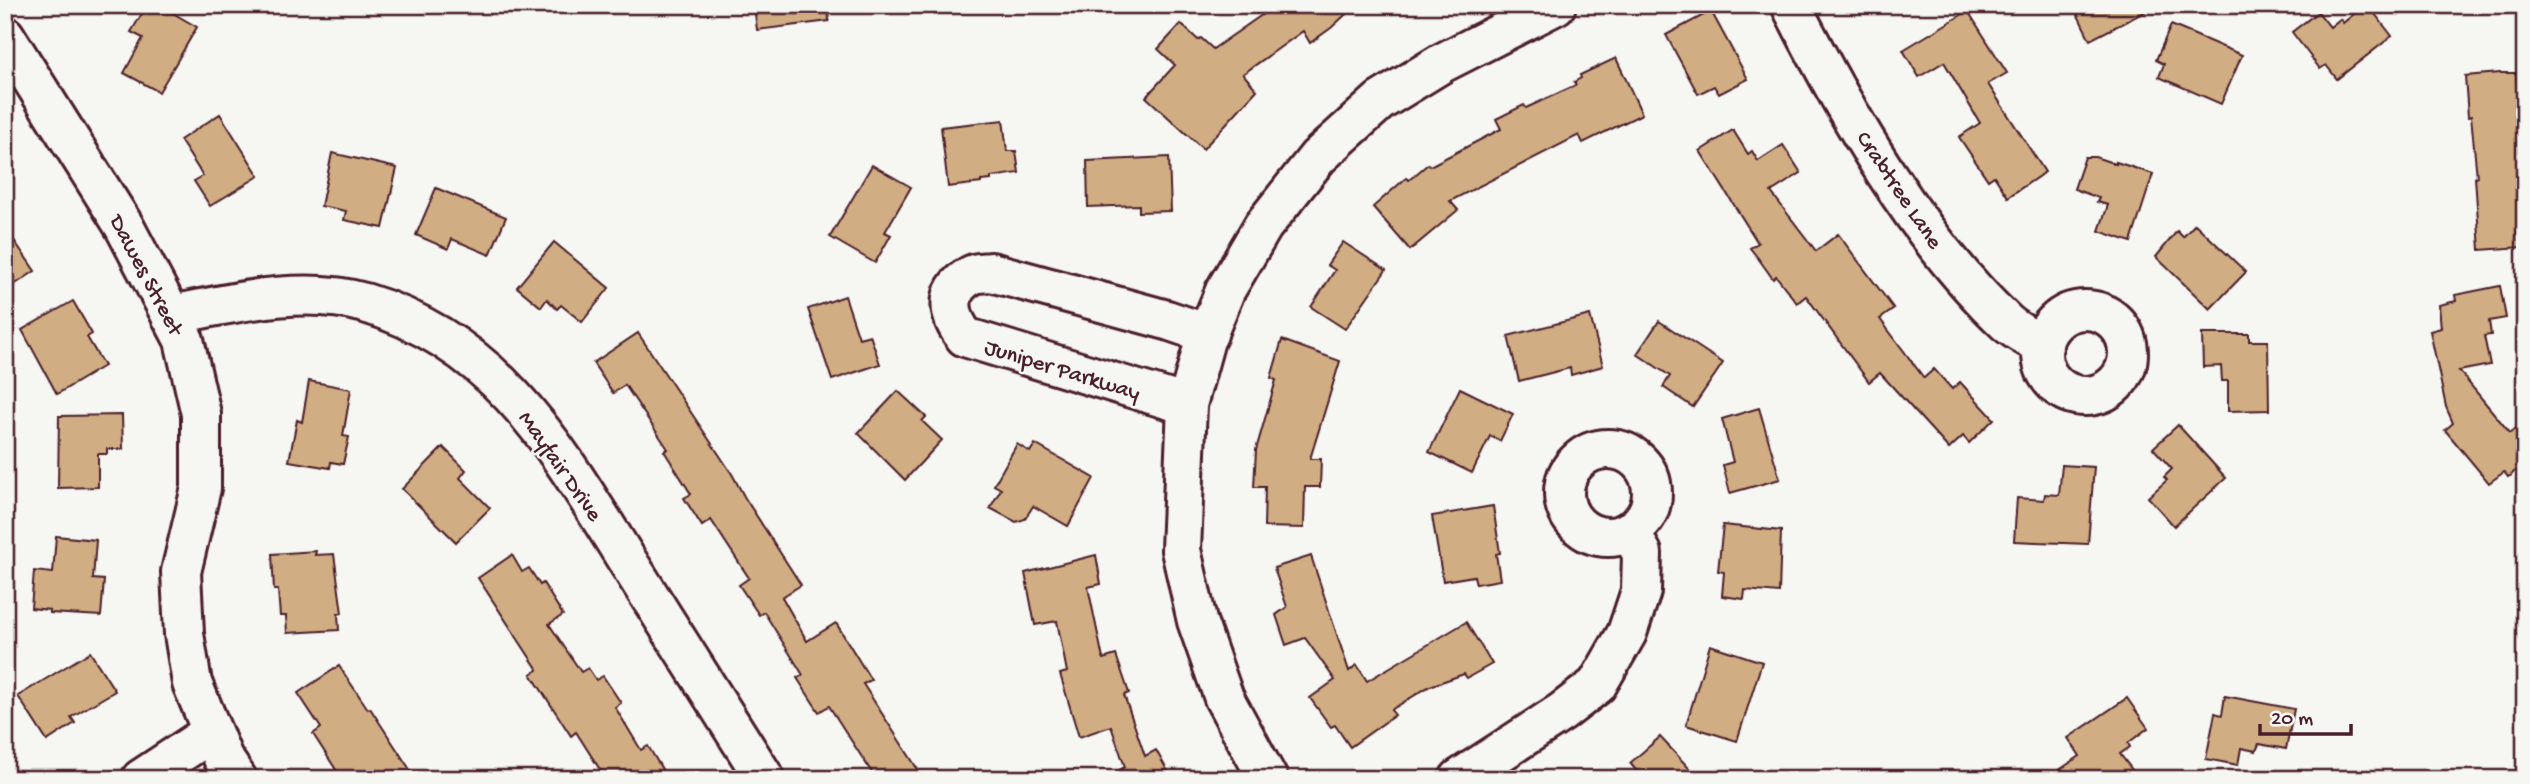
<svg xmlns="http://www.w3.org/2000/svg" width="2530" height="784" viewBox="0 0 2530 784" font-family="'Gochi Hand',sans-serif">
	<style>
		.building { fill: #d1ad83; stroke: #4a1f2b; stroke-width: 2 }
		.lines { fill: none; stroke-linecap: round; stroke-linejoin: round }
		.minor-casing { stroke: #4a1f2b; stroke-width: 44 }
		.minor { stroke: #f6f6f2; stroke-width: 38 }
		.labels { text-anchor: middle; stroke-width: 5; stroke-linejoin: round; paint-order: stroke }
		.street-label { font-size: 23px; fill: #4a1f2b; stroke: #f6f6f2 }
	</style>
	<rect width="100%" height="100%" fill="#f6f6f2"/>
	<filter id="ink" filterUnits="userSpaceOnUse"><feTurbulence type="fractalNoise" baseFrequency=".0143" numOctaves="2"/><feDisplacementMap in="SourceGraphic" scale="14" xChannelSelector="R" yChannelSelector="G"/><feConvolveMatrix kernelMatrix="1 2 1 2 8 2 1 2 1" color-interpolation-filters="sRGB"/></filter>
	<g filter="url(#ink)">
		<g class="building">
			<polygon points="147,5 159,5 197,27 159,92 124,73 143,38 131,32"/>
			<polygon points="754,5 828,5 829,21 757,30"/>
			<polygon points="1276,5 1356,5 1331,28 1310,43 1303,31 1243,74 1257,90 1203,149 1146,97 1175,65 1158,49 1181,24 1198,40 1201,38 1213,49"/>
			<polygon points="2073,5 2158,5 2090,40"/>
			<polygon points="2365,5 2368,5 2392,36 2337,79 2326,65 2320,69 2292,32 2318,12 2330,27 2340,19 2343,23"/>
			<polygon points="1711,11 1748,79 1719,94 1714,86 1698,94 1666,35"/>
			<polygon points="1968,11 2007,73 1988,84 2045,172 2008,197 1994,176 1988,180 1959,137 1980,123 1944,62 1919,77 1903,50"/>
			<polygon points="2171,25 2242,55 2221,104 2159,77 2164,64 2156,60"/>
			<polygon points="1616,58 1642,114 1583,143 1579,135 1450,201 1458,210 1410,250 1373,207 1406,178 1409,180 1428,164 1430,166 1501,129 1496,119 1524,105 1526,108 1576,85 1574,82 1581,78 1580,75"/>
			<polygon points="2500,73 2516,73 2520,116 2525,116 2525,220 2520,221 2522,247 2480,250 2475,177 2477,177 2471,116 2468,117 2465,76"/>
			<polygon points="220,114 259,176 210,206 194,181 203,176 180,140"/>
			<polygon points="1003,120 1007,151 1016,151 1019,173 991,177 991,180 981,181 981,183 948,187 941,127"/>
			<polygon points="1733,130 1748,154 1752,151 1758,161 1783,145 1801,173 1771,192 1816,251 1838,234 1894,309 1880,319 1924,378 1934,369 1952,389 1960,382 1994,419 1969,443 1963,436 1949,449 1880,373 1869,382 1806,296 1797,303 1776,276 1773,279 1758,258 1750,248 1758,243 1700,151"/>
			<polygon points="332,153 397,168 383,228 344,220 346,211 321,206"/>
			<polygon points="1169,157 1171,211 1139,212 1139,205 1088,207 1087,161"/>
			<polygon points="2085,157 2095,157 2116,164 2116,162 2153,174 2131,242 2099,231 2108,205 2097,202 2099,198 2074,189"/>
			<polygon points="872,165 911,187 885,232 891,235 875,263 830,237"/>
			<polygon points="436,188 506,217 490,255 452,239 448,249 416,235"/>
			<polygon points="2195,224 2246,272 2210,309 2156,257 2177,231 2183,237"/>
			<polygon points="5,227 35,271 5,291"/>
			<polygon points="554,242 609,288 582,322 561,305 557,309 547,299 541,307 517,287"/>
			<polygon points="1343,242 1386,270 1345,329 1311,307 1335,270 1327,265"/>
			<polygon points="2500,286 2506,318 2489,321 2491,335 2484,336 2490,365 2459,371 2510,433 2525,421 2525,463 2508,477 2504,472 2489,483 2445,430 2453,423 2446,407 2430,331 2441,328 2439,305 2456,301 2455,295"/>
			<polygon points="845,296 859,338 870,335 880,364 832,380 808,309"/>
			<polygon points="73,301 92,334 87,337 104,366 57,394 22,330"/>
			<polygon points="1590,315 1603,366 1571,375 1570,368 1519,381 1508,336"/>
			<polygon points="1659,321 1723,363 1693,407 1663,387 1670,376 1637,354"/>
			<polygon points="638,333 732,474 745,498 801,585 782,597 807,641 836,623 871,680 863,684 924,779 876,779 829,706 819,712 797,678 803,675 764,612 759,615 739,585 749,578 711,520 702,526 684,498 691,494 664,451 668,449 625,385 613,393 593,363"/>
			<polygon points="2202,334 2249,334 2249,341 2268,341 2269,410 2228,411 2228,381 2222,381 2221,366 2203,367"/>
			<polygon points="1282,340 1340,361 1310,459 1321,459 1320,487 1305,487 1304,528 1264,527 1265,487 1254,487 1256,450 1276,380 1271,378"/>
			<polygon points="309,381 351,389 343,436 349,437 343,464 331,462 330,468 289,461 297,420 302,422"/>
			<polygon points="1460,388 1513,414 1500,441 1490,436 1472,473 1429,452"/>
			<polygon points="898,391 926,417 922,421 942,440 905,480 858,433"/>
			<polygon points="1759,408 1780,479 1730,493 1723,465 1733,462 1722,419"/>
			<polygon points="122,415 123,449 107,449 107,454 98,454 98,487 58,488 59,416"/>
			<polygon points="2178,425 2226,478 2174,526 2148,497 2167,480 2164,477 2172,469 2153,448"/>
			<polygon points="1017,444 1030,452 1035,444 1094,478 1068,526 1033,506 1025,519 1016,522 990,508 1001,489 994,485"/>
			<polygon points="443,447 466,470 460,478 490,508 456,542 402,489"/>
			<polygon points="2062,465 2094,467 2088,544 2014,541 2017,498 2044,500 2045,494 2059,495"/>
			<polygon points="1493,506 1500,553 1496,554 1500,580 1476,584 1474,576 1443,581 1432,516"/>
			<polygon points="1723,525 1781,531 1779,593 1745,590 1744,599 1722,596 1724,572 1718,571"/>
			<polygon points="56,536 96,540 93,579 104,580 101,616 50,613 50,610 31,608 34,571 53,573"/>
			<polygon points="316,551 315,555 334,554 342,613 338,614 339,630 287,633 286,616 280,616 278,590 274,590 272,554"/>
			<polygon points="512,555 522,572 529,568 540,585 543,583 563,615 549,624 581,672 588,668 596,680 603,676 621,703 615,707 641,750 648,746 668,779 606,779 576,732 571,736 531,674 538,670 478,578"/>
			<polygon points="1096,555 1101,584 1088,587 1103,659 1116,655 1129,693 1124,695 1145,756 1156,750 1172,779 1103,779 1125,767 1111,726 1079,737 1060,674 1067,672 1057,621 1035,625 1025,573"/>
			<polygon points="1311,556 1349,671 1357,665 1367,681 1466,622 1492,664 1467,678 1464,674 1430,686 1391,710 1395,715 1350,747 1335,725 1331,727 1310,698 1335,680 1305,638 1286,645 1276,615 1287,607 1274,568"/>
			<polygon points="1710,645 1762,662 1737,741 1686,725"/>
			<polygon points="90,652 115,691 71,717 75,723 47,741 18,696"/>
			<polygon points="339,666 368,709 370,708 416,779 342,779 313,734 321,728 298,693"/>
			<polygon points="2225,696 2294,709 2286,749 2259,744 2256,751 2241,748 2238,765 2206,759 2215,713 2222,715"/>
			<polygon points="2127,698 2148,728 2128,743 2130,747 2120,754 2139,779 2046,779 2080,756 2068,738"/>
			<polygon points="1660,737 1675,753 1699,779 1643,779 1630,763"/>
		</g>
		<g class="lines">
			<g class="minor-casing">
				<g id="minor">
					<path d="M1791 5C1846 114 1918 240 2007 323 2017 332 2032 339 2043 346"/>
					<polyline points="5,36 124,226 184,340 201,414 201,488 181,572 184,634 192,683 223,758 237,779"/>
					<circle cx="2085" cy="353" r="43"/>
					<path d="M171 315C232 303 304 285 365 303 505 345 562 458 635 573 678 641 721 710 765 779"/>
					<path d="M1187 405 965 337C949 317 943 291 970 276 975 272 984 273 991 272L1167 320 1208 334"/>
					<circle cx="1608" cy="493" r="44"/>
					<polyline points="141,779 212,732"/>
					<polyline points="1268,779 1224,698 1197,621 1181,550 1187,405 1205,340 1225,291 1263,226 1318,157 1380,101 1442,63 1556,5"/>
					<polyline points="1459,779 1562,712 1597,685 1627,633 1641,591 1642,553 1629,531"/>
				</g>
			</g>
			<use href="#minor" class="minor"/>
		</g>
	</g>
	<g class="labels">
		<g class="street-label">
			<text transform="translate(1901 189) rotate(56)" y="8">Crabtree Lane</text>
			<text transform="translate(148 274) rotate(62)" y="8">Dawes Street</text>
			<text transform="translate(1063 368) rotate(17)" y="8">Juniper Parkway</text>
			<text transform="translate(562 465) rotate(55)" y="8">Mayfair Drive</text>
		</g>
	</g>
	<rect width="2530" height="784" fill="none" stroke="#f6f6f2" stroke-width="28"/>
	<rect x="14" y="14" width="2502" height="756" fill="none" stroke="#4a1f2b" stroke-width="2.5" filter="url(#ink)"/>
	<path d="M2260 724v10h91v-10" fill="none" stroke="#4a1f2b" stroke-width="3.5"/>
	<text x="2271" y="724" font-size="21" fill="#4a1f2b" stroke="#f6f6f2" stroke-width="5" paint-order="stroke">20 m</text>
</svg>
